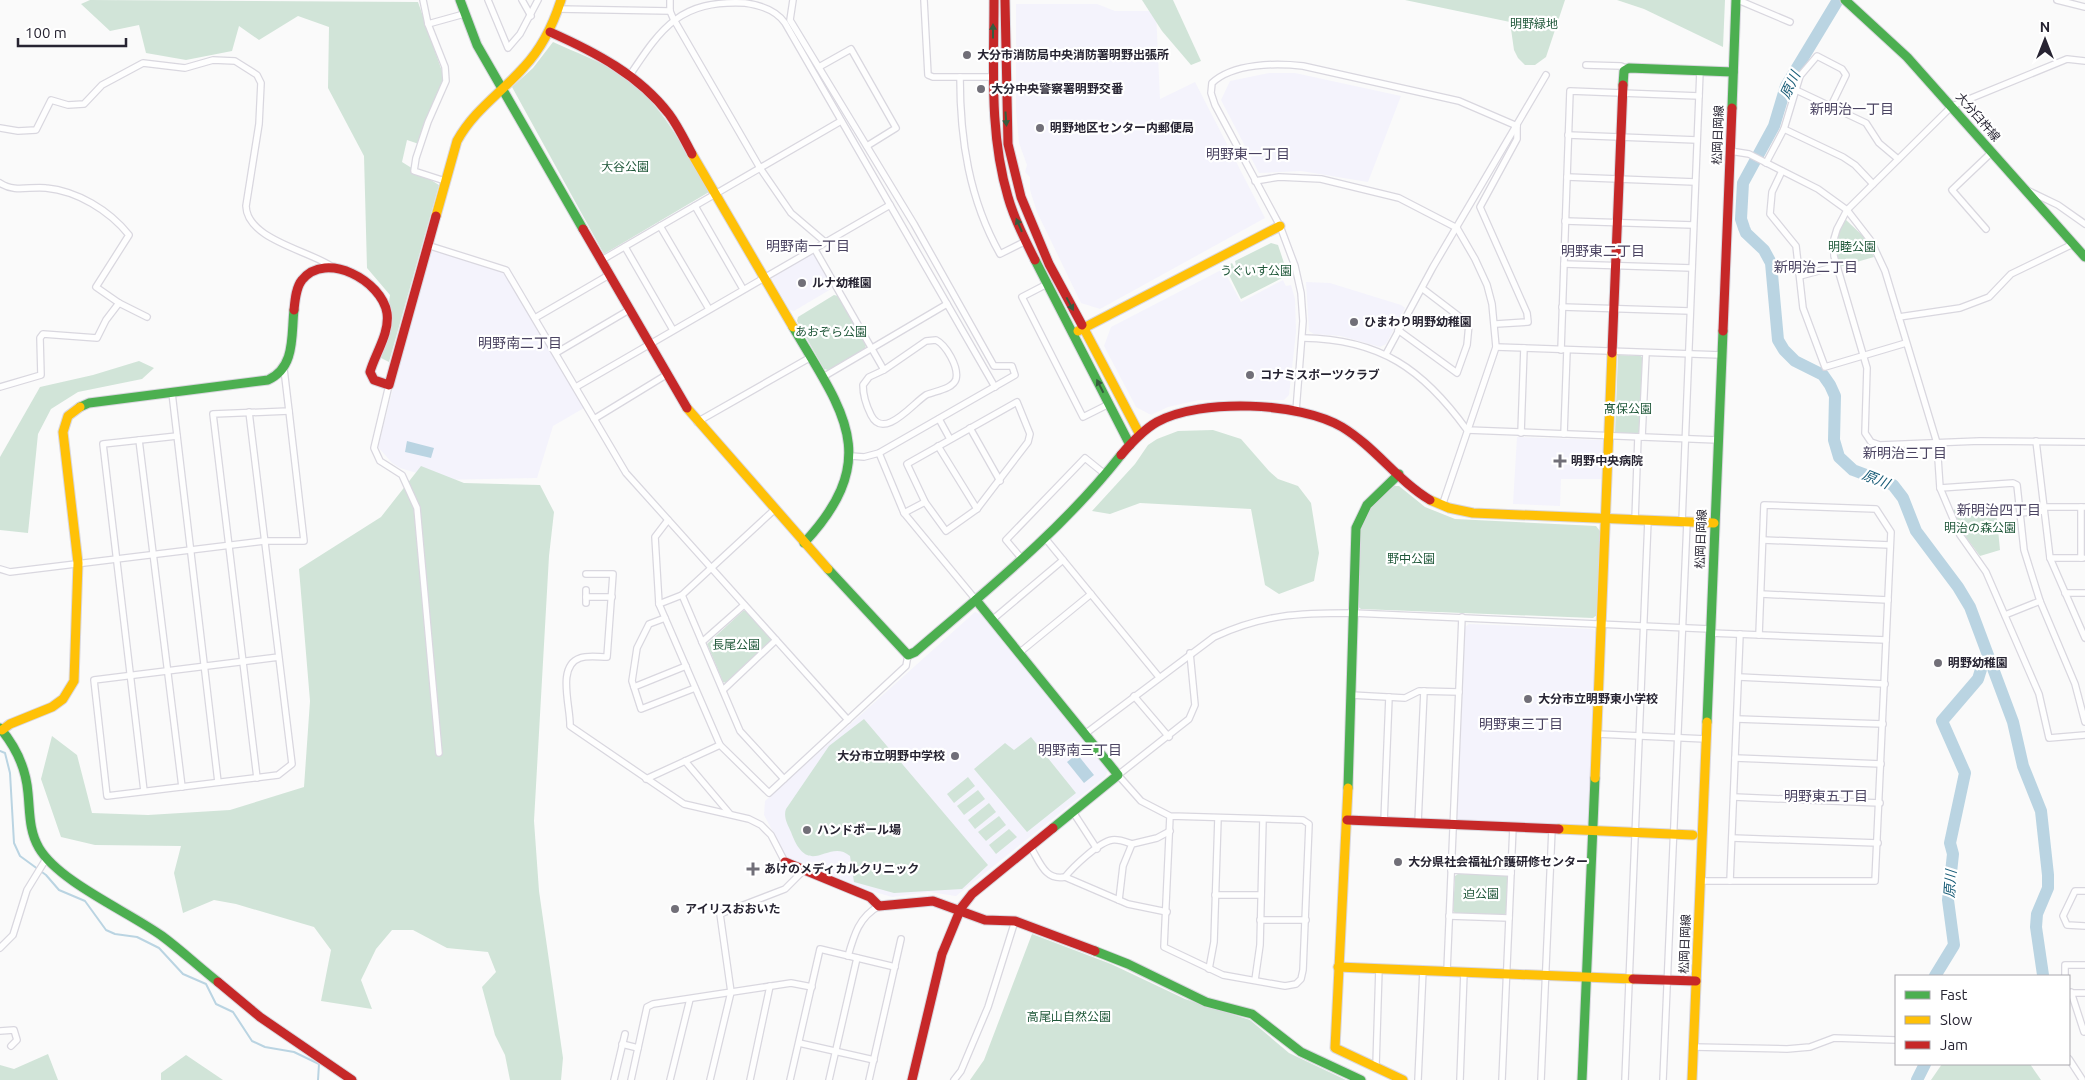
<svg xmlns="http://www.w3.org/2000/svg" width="2085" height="1080" viewBox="0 0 2085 1080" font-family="Ubuntu,'Noto Sans JP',sans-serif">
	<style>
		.built { fill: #f4f3fc }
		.green { fill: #d1e4d8 }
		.water { fill: #bad4e2 }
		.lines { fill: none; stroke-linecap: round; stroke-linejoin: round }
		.stream { stroke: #bad4e2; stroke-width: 2 }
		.river { stroke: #bad4e2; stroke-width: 12 }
		.street-casing { stroke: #d9d7df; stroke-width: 8 }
		.fast-casing { stroke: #d9d7df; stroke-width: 11 }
		.slow-casing { stroke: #d9d7df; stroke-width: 11 }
		.jam-casing { stroke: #d9d7df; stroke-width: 11 }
		.street { stroke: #fefefe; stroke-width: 5.5 }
		.fast { stroke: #4caf50; stroke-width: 9 }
		.slow { stroke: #ffc107; stroke-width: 9 }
		.jam { stroke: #c62828; stroke-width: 9 }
		.oneway { fill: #365c3e }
		.poi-dot { fill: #716f78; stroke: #fff; stroke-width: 2 }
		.labels { text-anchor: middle; stroke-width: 4.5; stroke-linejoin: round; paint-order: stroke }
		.park-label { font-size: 12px; fill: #1f5739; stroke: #fff }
		.poi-label { font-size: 12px; font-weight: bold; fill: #272432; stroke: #fff; text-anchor: start }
		.street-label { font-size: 12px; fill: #272432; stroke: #fff }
		.water-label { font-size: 14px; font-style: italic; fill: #185c77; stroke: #fff }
		.neighbourhood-label { font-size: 14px; fill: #4b4462; stroke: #fff }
	</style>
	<rect width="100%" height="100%" fill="#fafafa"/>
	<g class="built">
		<polygon points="1016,4 1097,4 1115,11 1156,11 1160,99 1195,82 1265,218 1100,309 1081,303 1037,212 1030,190 1030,177 1025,172 1027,165 1019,143 1016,111"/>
		<polygon points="1269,73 1295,73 1401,96 1368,182 1301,171 1259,173 1221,100 1230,81"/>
		<polygon points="432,249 504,271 584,408 553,426 537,478 440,480 400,468 392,463 378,447 428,251"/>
		<polygon points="810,254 814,255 832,286 831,289 794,311 790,310 772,279 774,276"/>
		<polygon points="1223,269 1241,302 1283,280 1286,286 1291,285 1295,299 1296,332 1289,395 1284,400 1199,400 1168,407 1151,415 1136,407 1104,346 1111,327"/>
		<polygon points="1306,282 1330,283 1401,305 1405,308 1386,344 1380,347 1341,336 1314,334 1309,331"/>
		<polygon points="1517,437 1602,440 1605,442 1602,479 1561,479 1560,506 1513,504"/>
		<polygon points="975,612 980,614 1108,770 1105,777 956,896 929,892 892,897 848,884 788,860 764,815 765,801"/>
		<polygon points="1469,624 1593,629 1596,632 1589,823 1584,826 1459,821 1457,819 1465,627"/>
	</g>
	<g class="green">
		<polygon points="90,0 418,2 445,80 419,144 407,140 402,162 439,185 389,362 381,358 390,295 367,268 364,156 328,88 329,27 298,16 259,40 239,26 232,51 186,60 146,53 139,25 110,31 81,4"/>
		<polygon points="1142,0 1173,0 1201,61 1191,65 1162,31"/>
		<polygon points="1405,0 1565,0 1546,57 1535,65 1525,65 1518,58 1514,50 1510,22"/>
		<polygon points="1617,0 1725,0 1723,47 1644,9"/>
		<path d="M553 42C575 52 599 61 619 73 661 100 685 151 709 192L604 254 512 87 533 68Z"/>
		<path d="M1845 219 1864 237 1874 257 1839 267C1837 253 1834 231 1845 219Z"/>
		<polygon points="1271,243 1278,245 1288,275 1241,299 1225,267 1232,263 1234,267 1236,266 1235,261"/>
		<polygon points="834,295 838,296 866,345 865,349 828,370 824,369 797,321 798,317"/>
		<polygon points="1618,355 1641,356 1643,359 1640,431 1638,433 1615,433"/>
		<polygon points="139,361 154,368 142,379 78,392 51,409 38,434 28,533 0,530 0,457 40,387 93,375"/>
		<polygon points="1213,430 1241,439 1269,471 1278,479 1298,486 1311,503 1319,553 1314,581 1279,594 1265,585 1251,509 1140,503 1110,514 1092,511 1135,464 1148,445 1157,439 1178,431"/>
		<polygon points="421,466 464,483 540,485 554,512 549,556 534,821 539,891 563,1058 561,1080 510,1080 505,1055 495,1035 482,987 496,972 488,952 447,948 413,930 392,930 376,949 361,980 372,1009 321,1001 331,950 314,927 236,904 214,900 183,913 174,873 181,846 95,845 61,837 41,779 52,736 77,755 92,813 148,815 230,810 304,787 310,701 299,569 381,517"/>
		<polygon points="1393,486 1399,486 1425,507 1455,519 1596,526 1600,531 1597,615 1593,618 1361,609 1357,606 1361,523 1367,512"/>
		<polygon points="1955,509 1996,509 2000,550 1980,556 1962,532 1952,513"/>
		<polygon points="743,611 746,611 771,639 771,642 726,683 723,682 707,644"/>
		<path d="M864 719 988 865 962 889 894 893 854 882 850 856C828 837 809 881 791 832 788 825 783 817 786 809L829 746Z"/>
		<polygon points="1031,737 1076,793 1027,832 974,769 1005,743 1014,750"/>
		<polygon points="968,777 975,786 954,803 947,794"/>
		<polygon points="978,790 985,799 964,815 957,806"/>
		<polygon points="989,803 996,812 975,829 968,820"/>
		<polygon points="999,816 1006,825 986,841 978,832"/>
		<polygon points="1009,829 1017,837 996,854 989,845"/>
		<polygon points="1458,874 1505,875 1508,877 1507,912 1504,915 1456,914 1453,911 1455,876"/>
		<polygon points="1032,934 1111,964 1185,999 1250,1020 1289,1053 1346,1080 970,1080 984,1060"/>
		<polygon points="48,1054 58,1080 0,1080 0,1065 14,1069"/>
		<polygon points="186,1055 223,1080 161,1080 161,1073"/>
		<polygon points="1942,1064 2030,1064 2041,1080 1931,1080"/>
	</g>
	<g class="water">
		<polygon points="407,441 434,448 431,458 405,452"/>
		<polygon points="1077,754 1094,775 1084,783 1067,762"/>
	</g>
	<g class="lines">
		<polyline class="stream" points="0,751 5,753 10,773 14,843 20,856 46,875 59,890 85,901 106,930 115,934 137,937 159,948 183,974 206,984 216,1004 233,1012 252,1041 265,1047 294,1052 319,1064 318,1080"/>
		<g class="river">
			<polyline points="1838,0 1786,86 1774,126 1743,183 1741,219 1744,228 1746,233 1764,250 1771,263 1778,340 1784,350 1795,361 1823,375 1830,385 1835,396 1834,440 1839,457 1853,470 1893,485 1903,498 1916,531 1958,587 1970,607 2013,722 2023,766 2041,811 2048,875 2048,888 2037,914 2036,927 2043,975"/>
			<polyline points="1935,976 1954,945 1948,900 1953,854 1950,843 1965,773 1942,721 1978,679 1983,663 1988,658"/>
			<polyline points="1917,1080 1925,1064"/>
		</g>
		<g class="street-casing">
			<g id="street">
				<polyline points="423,0 428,24 464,14"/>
				<polyline points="488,0 508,48 520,34 538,0"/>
				<polyline points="522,0 531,16"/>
				<polyline points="670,0 670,11 673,18 760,168 791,213 825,242"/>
				<polyline points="793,0 790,20 914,224 994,366 1012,366 1015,375 879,453 864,457 851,456"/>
				<polyline points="924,0 928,75 933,77 993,77"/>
				<polyline points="1738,0 1790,22"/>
				<polyline points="2057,0 2085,7"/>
				<polyline points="558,9 670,11"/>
				<polyline points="428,24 445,67 446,81 428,122 416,158 414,171 445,181"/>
				<polyline points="2085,61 2067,59 1952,106 1847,210 1837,229 1834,239 1834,256 1867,368 1865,433 1871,442 1880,445 1980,441 2085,442"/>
				<polyline points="1586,65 1621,66 1626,68"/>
				<polyline points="819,67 851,49 896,128 867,146"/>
				<path d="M630 75C662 27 680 0 745 3 760 5 776 10 785 23L995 387"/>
				<path d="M960 77C960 139 969 199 1000 254L1026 241"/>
				<polyline points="1796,90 1866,123 1879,143 1898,159"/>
				<path d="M0 128 18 131 36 130 51 100 68 105 84 104 102 85 143 63 185 68 213 60 235 61 257 75 261 83 259 124 246 206C247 239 307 250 331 266"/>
				<polyline points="1784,129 1843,157 1855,165 1873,184"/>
				<polyline points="1568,135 1697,140"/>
				<polyline points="1730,151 1749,154 1818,189 1847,210 1871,241 1885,271 1937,443 1940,488 1960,535 1986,572 2039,694 2049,738 2085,735"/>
				<polyline points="1766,163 1784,129 1800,76 1817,56 1842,69 1846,75 1831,106"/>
				<polyline points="1782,171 1772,192 1770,214 1796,246 1803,308 1825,367 1906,343"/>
				<polyline points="1567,177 1695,182"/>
				<polyline points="1255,181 1279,177 1321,179 1399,198 1457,228 1475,259 1487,285 1492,304 1496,347 1442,506"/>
				<path d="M0 183C15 193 30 186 46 188 77 191 109 210 129 235L96 287 119 303 147 317"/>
				<polyline points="2029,191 2058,205 2085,224"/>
				<polyline points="695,206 743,289"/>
				<polyline points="1565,221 1693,225"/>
				<polyline points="660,226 709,309"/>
				<polyline points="1986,229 1952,190 1992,152"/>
				<polyline points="427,245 506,270 626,473 848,720"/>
				<polyline points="625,247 673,330"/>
				<path d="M814 248 884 370 926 341 936 340C946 345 959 367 956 379 953 389 935 391 926 395 913 403 884 441 871 415 866 405 863 396 863 385L869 377 884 370"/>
				<polyline points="600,261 841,121"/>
				<polyline points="1564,264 1692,268"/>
				<polyline points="1800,276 1837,266"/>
				<polyline points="1049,283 1022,297 1083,417 1109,404"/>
				<polyline points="1562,307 1690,311"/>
				<polyline points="1899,317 1960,308 1989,297 2011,274 2073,244"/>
				<polyline points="535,318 609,275"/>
				<polyline points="1496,324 1528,322 1527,313 1480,207 1517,139 1517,126"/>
				<polyline points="1398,330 1457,373 1467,345 1469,324 1423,289"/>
				<path d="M1303 338C1380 339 1423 369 1467 430L1718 440"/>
				<polyline points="1496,347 1721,355"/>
				<polyline points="1561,350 1570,91 1699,96"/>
				<polyline points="556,353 629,310"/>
				<polyline points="1386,354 1433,267 1546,75"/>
				<polyline points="823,377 947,304"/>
				<polyline points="389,385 374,448 380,461 402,475 417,508 439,753"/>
				<polyline points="0,387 41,375 40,338 43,334 97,338 106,320 119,303"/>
				<polyline points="576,387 890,205"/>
				<polyline points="172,393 218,782"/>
				<polygon points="1017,402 1030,434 1028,442 977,509 946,531 925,502 907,464"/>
				<path d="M1296 411 1303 321 1301 293 1295 266 1280 226 1215 105 1211 93 1212 83C1233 63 1276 63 1303 66L1459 101 1517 126"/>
				<polyline points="249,412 292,764 278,775 107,796 94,680 279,657"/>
				<polyline points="594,419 666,375"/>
				<polyline points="939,419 950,439"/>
				<polyline points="697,422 811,357"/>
				<polyline points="970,428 1000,481"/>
				<polyline points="1521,433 1524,348"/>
				<polyline points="1564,434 1567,350"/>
				<polyline points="1642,437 1646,353"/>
				<polyline points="139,440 182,787"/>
				<polyline points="2036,441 2050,558 2085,638"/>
				<polyline points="938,446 977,509"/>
				<polyline points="879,453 904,513 976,600"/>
				<polyline points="1940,488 2013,483 2017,485 2024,550 2040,601 2075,684 2085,722"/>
				<polyline points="2044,507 2084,507"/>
				<polyline points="2081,507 2081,558"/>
				<polyline points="904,513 925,502"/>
				<polyline points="2020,513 2044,511"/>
				<polyline points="668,520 655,537 659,604 720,745 769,793 906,666 908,655"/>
				<polyline points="1635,520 1638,437"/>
				<polyline points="1682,522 1700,71"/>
				<polyline points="1045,538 1159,677"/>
				<polyline points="1763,540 1890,545"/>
				<polyline points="2050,558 2083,558"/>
				<polyline points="1022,559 1006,540 1085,458 1106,475"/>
				<polyline points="0,569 10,572 264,541 304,541 289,411"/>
				<path d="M586 574H613L607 657C599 657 588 655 580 658 556 666 571 708 570 726L684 804 749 819 761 825 771 835 785 862"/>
				<polyline points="586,590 586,603"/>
				<polyline points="2065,593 2085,593"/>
				<polyline points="1761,594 1888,600"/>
				<polyline points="682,595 740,731 784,779"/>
				<polyline points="586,597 612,597"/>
				<polyline points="659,604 682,595 774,510"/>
				<polyline points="2005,615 2040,601"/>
				<polyline points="665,618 649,624 637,648 632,681 641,709 695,688"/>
				<polyline points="992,620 1063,560"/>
				<polyline points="1710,633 1886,640"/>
				<polyline points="702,642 744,605"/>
				<polyline points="1019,653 1091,594"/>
				<polyline points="1739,677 1885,684"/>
				<polyline points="634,687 686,666"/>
				<polyline points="723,690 776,640"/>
				<polyline points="1351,695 1405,698 1419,691 1459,692"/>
				<polyline points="1134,696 1169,737"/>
				<polyline points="1737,719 1883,724"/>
				<path d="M1085 734 1214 637C1264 614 1299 613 1353 613L1710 629"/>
				<polyline points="1597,734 1706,739"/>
				<polyline points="1735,758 1881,764"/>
				<polyline points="685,761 730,814"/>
				<polyline points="257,778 213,414 289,411 284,369"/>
				<polyline points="646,779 720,745"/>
				<polyline points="144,791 103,444 177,436"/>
				<polyline points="1734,797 1880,803"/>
				<polyline points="1073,812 1097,849"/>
				<polyline points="1170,816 1164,947 1223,975 1285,986 1296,984 1301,979 1303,970 1309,824 1303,820 1170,816 1141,801 1118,775 1189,719 1195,705 1190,653"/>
				<polyline points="1384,822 1389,697"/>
				<polyline points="1418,823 1424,691"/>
				<polyline points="1732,838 1878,843"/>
				<path d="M1030 846C1040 862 1045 881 1065 877 1073 867 1099 842 1112 840 1119 839 1126 842 1132 844"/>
				<polyline points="1451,870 1511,873"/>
				<polyline points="1065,877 1128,904 1167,912"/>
				<polyline points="1700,881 1875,881 1891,532 1876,509 1764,505 1759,635"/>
				<polyline points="1730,881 1740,634"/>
				<polyline points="2085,891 2075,891 2063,916 2067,925 2085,926"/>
				<polyline points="1215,895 1261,895"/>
				<polyline points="1119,900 1123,866 1132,844 1157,838 1170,831"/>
				<polyline points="1449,916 1509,918"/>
				<polyline points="1260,920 1306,920"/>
				<polyline points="0,948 13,935 27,890 46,859"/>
				<path d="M848 956C854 935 859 917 879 906"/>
				<polyline points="1209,969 1214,942 1218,818"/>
				<polyline points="1447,971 1462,617"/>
				<polyline points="2065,976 2065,965 2085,965"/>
				<polyline points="1255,980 1260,945 1263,819"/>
				<polyline points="2071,992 2084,1032"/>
				<polyline points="2070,993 2085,993"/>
				<polyline points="0,1031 14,1030 17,1040 11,1046"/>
				<polyline points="799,1043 874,1060"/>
				<polyline points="622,1044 638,1048"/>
				<polyline points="1693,1047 1787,1049 1810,1047 1834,1038 1896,1040"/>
				<polyline points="2069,1059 2082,1079"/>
				<polyline points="1376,1066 1379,968"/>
				<polyline points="614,1080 625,1034"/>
				<polyline points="631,1080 647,1007 653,1004 791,983 812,987"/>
				<polyline points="670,1080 690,999"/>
				<polyline points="710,1080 731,992 720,914 785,889 803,871"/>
				<polyline points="750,1080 770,986"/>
				<polyline points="790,1080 820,949 895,967"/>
				<polyline points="829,1080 857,958"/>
				<polyline points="869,1080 901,939"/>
				<polyline points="954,1080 961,1071 988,1007 1015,921"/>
				<polyline points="1418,1080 1423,970"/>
				<polyline points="1460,1080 1464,972"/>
				<polyline points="1502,1080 1513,827"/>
				<polyline points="1541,1080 1552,829"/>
				<polyline points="1625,1080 1648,520"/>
				<polyline points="1663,1080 1687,522"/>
			</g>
		</g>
		<g class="fast-casing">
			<g id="fast">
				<polyline points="460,0 477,45 583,229"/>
				<polyline points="1845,0 1907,57 2085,257"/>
				<polyline points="1623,85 1624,71 1629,68 1733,72"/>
				<polyline points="1732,108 1736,0"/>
				<polyline points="1035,260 1130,445"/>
				<path d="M793 327C842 411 884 457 804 543"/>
				<path d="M80 407 89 403 268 380C296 367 291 335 294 310"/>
				<path d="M828 569 908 655 915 652C987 590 1062 530 1121 455"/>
				<polyline points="976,600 1118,775 1053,828"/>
				<polyline points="1707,722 1723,331"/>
				<path d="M0 728C16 747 26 768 28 793 30 813 29 831 39 848 59 882 129 912 162 936 181 950 199 967 218 982"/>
				<polyline points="1348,788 1356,528 1367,505 1399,474"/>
				<polyline points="1095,951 1128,964 1206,1002 1252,1014 1301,1052 1361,1080"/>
				<polyline points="1582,1080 1595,778"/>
			</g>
		</g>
		<g class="slow-casing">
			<g id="slow">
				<polyline points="692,154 793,327"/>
				<path d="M436 216 457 141C474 110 501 93 524 67 542 48 553 25 561 0"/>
				<polyline points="1082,325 1140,435"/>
				<polyline points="1078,331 1280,226"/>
				<polyline points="687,408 828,569"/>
				<polyline points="1430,500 1449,508 1473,513 1714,523"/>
				<polyline points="2,730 10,724 52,707 63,699 74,681 78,563 63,432 68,416 80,407"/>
				<polyline points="1595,778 1612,353"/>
				<polyline points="1348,788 1335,1048 1403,1080"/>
				<polyline points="1559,829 1693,835"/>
				<polyline points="1338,967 1633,979"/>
				<polyline points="1692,1080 1707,722"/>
			</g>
		</g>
		<g class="jam-casing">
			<g id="jam">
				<path d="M994 0C994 66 989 133 1008 197 1014 219 1025 240 1035 260"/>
				<polyline points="1005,0 1008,144 1021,197 1049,264 1082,325"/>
				<path d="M550 32C595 52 639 75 669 114 678 126 685 141 692 154"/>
				<polyline points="583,229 687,408"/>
				<path d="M294 310C295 300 296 287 302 280 326 250 382 281 387 313 390 333 375 354 370 372L374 380 389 385 436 216"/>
				<polyline points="1723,331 1732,108"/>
				<polyline points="1612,353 1623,85"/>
				<path d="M1121 455C1132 442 1143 430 1157 422 1201 398 1300 402 1342 427 1375 447 1397 480 1430 500"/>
				<polyline points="1347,820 1559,829"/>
				<polyline points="785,862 870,897 879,906 933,901 985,920 1015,921 1095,951"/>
				<polyline points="1633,979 1696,981"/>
				<polyline points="218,982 260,1017 352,1080"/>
				<polyline points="912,1080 942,954 961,908 972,894 1053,828"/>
			</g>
		</g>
		<use href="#street" class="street"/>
		<use href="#fast" class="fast"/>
		<use href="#slow" class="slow"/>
		<use href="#jam" class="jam"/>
	</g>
	<defs><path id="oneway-solid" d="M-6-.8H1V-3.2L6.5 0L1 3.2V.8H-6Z" transform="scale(1.25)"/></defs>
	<g class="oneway">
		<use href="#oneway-solid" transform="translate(993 31) rotate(-90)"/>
		<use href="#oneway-solid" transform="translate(1006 119) rotate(86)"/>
		<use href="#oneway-solid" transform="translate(1019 225) rotate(-113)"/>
		<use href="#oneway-solid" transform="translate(1070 304) rotate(62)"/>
		<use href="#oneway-solid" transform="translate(1100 386) rotate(-117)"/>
	</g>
	<g class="poi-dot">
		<circle cx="967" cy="55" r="5"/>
		<circle cx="981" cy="89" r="5"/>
		<circle cx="1040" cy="128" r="5"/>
		<circle cx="802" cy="283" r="5"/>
		<circle cx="1354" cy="322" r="5"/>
		<circle cx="1250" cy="375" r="5"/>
		<path d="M1557.5 453.5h5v5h5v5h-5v5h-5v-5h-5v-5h5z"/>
		<circle cx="1938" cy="663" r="5"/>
		<circle cx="1528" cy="699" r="5"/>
		<circle cx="955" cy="756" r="5"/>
		<circle cx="807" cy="830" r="5"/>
		<circle cx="1398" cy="862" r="5"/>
		<path d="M750.5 861.5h5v5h5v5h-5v5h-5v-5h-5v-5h5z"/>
		<circle cx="675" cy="909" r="5"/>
	</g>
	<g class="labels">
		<g class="park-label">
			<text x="1534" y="28">明野緑地</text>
			<text x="625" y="171">大谷公園</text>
			<text x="1852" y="251">明睦公園</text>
			<text x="1256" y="275">うぐいす公園</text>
			<text x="831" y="336">あおぞら公園</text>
			<text x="1628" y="413">髙保公園</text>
			<text x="1980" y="532">明治の森公園</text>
			<text x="1411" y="563">野中公園</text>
			<text x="736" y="649">長尾公園</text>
			<text x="1481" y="898">迫公園</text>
			<text x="1069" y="1021">高尾山自然公園</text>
		</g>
		<g class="poi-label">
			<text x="977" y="59">大分市消防局中央消防署明野出張所</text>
			<text x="991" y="93">大分中央警察署明野交番</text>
			<text x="1050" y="132">明野地区センター内郵便局</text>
			<text x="812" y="287">ルナ幼稚園</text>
			<text x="1364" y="326">ひまわり明野幼稚園</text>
			<text x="1260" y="379">コナミスポーツクラブ</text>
			<text x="1571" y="465">明野中央病院</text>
			<text x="1948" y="667">明野幼稚園</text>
			<text x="1538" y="703">大分市立明野東小学校</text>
			<text x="945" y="760" text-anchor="end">大分市立明野中学校</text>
			<text x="817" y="834">ハンドボール場</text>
			<text x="1408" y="866">大分県社会福祉介護研修センター</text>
			<text x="764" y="873">あけのメディカルクリニック</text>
			<text x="685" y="913">アイリスおおいた</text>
		</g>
		<g class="street-label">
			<text transform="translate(1978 117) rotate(49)" y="4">大分臼杵線</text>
			<text transform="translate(1718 135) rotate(-88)" y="4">松岡日岡線</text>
			<text transform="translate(1701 539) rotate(-88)" y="4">松岡日岡線</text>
			<text transform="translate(1685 944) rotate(-88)" y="4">松岡日岡線</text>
		</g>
		<g class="water-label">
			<text transform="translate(1790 85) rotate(-65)" y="5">原川</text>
			<text transform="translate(1876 479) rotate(23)" y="5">原川</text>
			<text transform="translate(1950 884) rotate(-86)" y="5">原川</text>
		</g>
		<g class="neighbourhood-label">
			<text x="1852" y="114">新明治一丁目</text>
			<text x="1248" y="159">明野東一丁目</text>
			<text x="808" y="251">明野南一丁目</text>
			<text x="1603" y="256">明野東二丁目</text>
			<text x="1816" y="272">新明治二丁目</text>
			<text x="520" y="348">明野南二丁目</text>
			<text x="1905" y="458">新明治三丁目</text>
			<text x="1999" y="515">新明治四丁目</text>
			<text x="1521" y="729">明野東三丁目</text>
			<text x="1080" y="755">明野南三丁目</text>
			<text x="1826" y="801">明野東五丁目</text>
		</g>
	</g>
	<rect x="1895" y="975" width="175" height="90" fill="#ffffff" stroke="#a9a7ad"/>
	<rect x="1905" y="991" width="25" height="8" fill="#4caf50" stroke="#a9a7ad"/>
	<text x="1940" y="1000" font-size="15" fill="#272432">Fast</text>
	<rect x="1905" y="1016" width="25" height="8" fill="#ffc107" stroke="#a9a7ad"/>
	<text x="1940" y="1025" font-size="15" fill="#272432">Slow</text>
	<rect x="1905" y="1041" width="25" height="8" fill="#c62828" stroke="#a9a7ad"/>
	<text x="1940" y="1050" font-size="15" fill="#272432">Jam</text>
	<g transform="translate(2045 40)" stroke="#ffffff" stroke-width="4" paint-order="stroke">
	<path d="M0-4L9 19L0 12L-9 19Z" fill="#272432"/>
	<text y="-8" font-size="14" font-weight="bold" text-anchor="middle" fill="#272432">N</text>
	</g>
	<path d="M18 38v8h108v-8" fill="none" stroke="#272432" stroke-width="2.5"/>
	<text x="25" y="38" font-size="15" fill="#272432" stroke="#ffffff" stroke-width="4" paint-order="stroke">100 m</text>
</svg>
